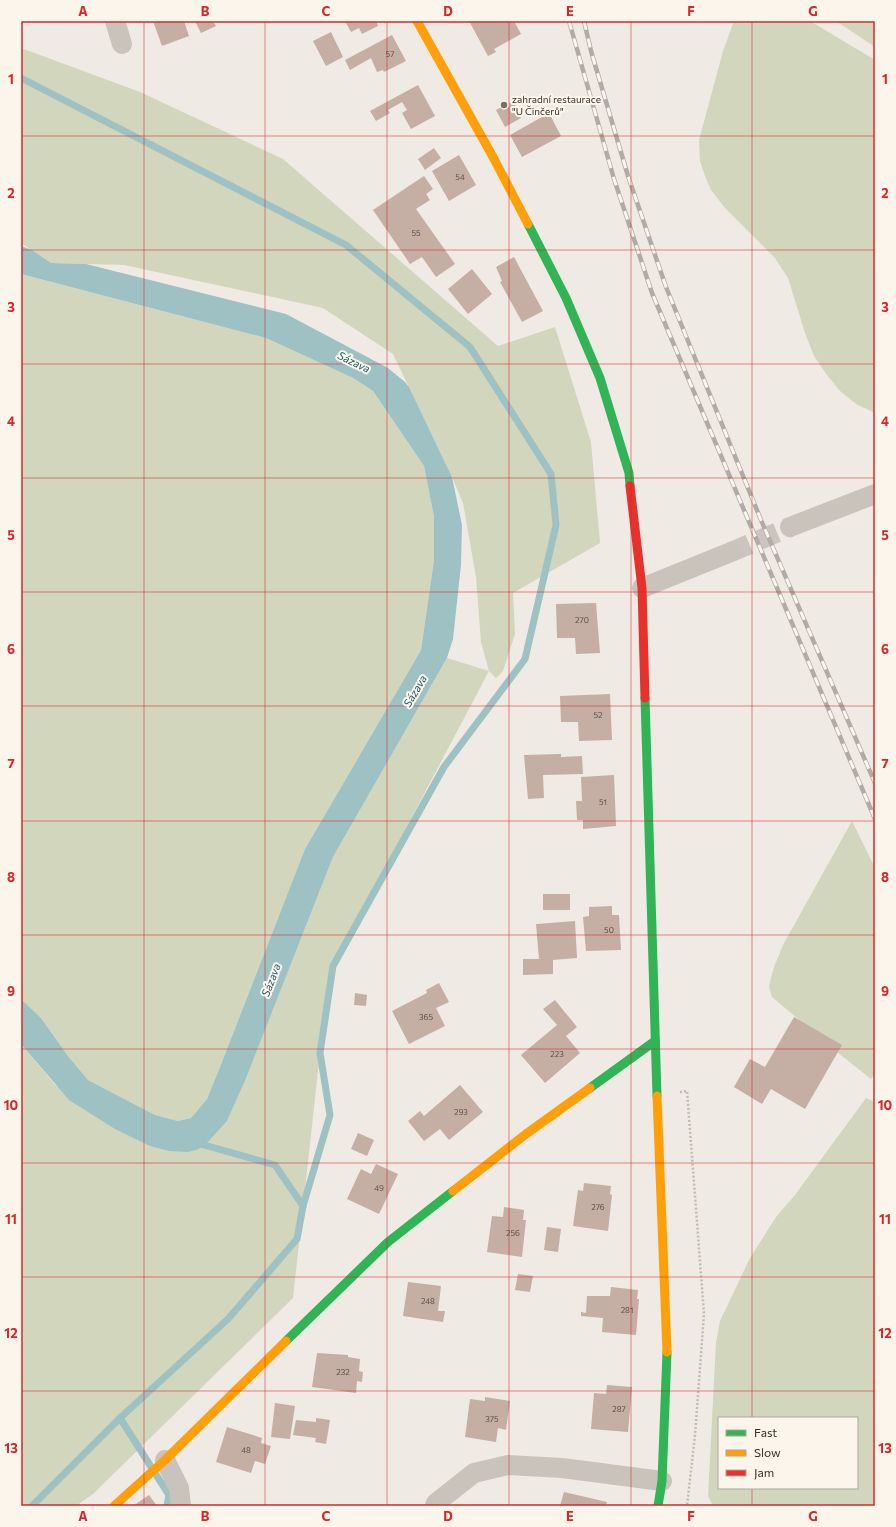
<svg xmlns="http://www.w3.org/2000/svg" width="896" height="1527" viewBox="0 0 896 1527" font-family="Commissioner,sans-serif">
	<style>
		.green { fill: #d1d6bd; fill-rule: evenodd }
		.water { fill: #9ec2c3 }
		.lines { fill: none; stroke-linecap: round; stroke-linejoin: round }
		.stream { stroke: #9ec2c3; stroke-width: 7 }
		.building { fill: #c5aea4 }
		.street-tunnel { stroke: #ccc5bf; stroke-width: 20; stroke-dasharray: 20 10; stroke-linecap: butt }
		.path { stroke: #c2bbb5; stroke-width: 2.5; stroke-dasharray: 2 2; stroke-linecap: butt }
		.street { stroke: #cac3bc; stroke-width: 20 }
		.fast { stroke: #30b455; stroke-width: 9 }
		.slow { stroke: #ff9f0a; stroke-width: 9 }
		.jam { stroke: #e5322d; stroke-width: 9 }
		.rail-casing { stroke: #b1aba7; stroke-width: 4.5 }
		.rail { stroke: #fcf5ec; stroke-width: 3; stroke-dasharray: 9; stroke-linecap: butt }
		.grid { fill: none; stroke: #d62828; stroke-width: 1; stroke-opacity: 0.55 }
		.poi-dot { fill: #7a706a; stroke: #fcf5ec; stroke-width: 1.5 }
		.labels { text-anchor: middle; stroke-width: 4; stroke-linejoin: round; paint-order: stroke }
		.number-label { font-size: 8px; fill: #5e4f48 }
		.poi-label { font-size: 10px; fill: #3b2f29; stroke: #fcf5ec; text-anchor: start }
		.water-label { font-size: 11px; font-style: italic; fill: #1b5b61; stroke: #fcf5ec }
		.neatline { fill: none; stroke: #d62828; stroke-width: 1.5 }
		.grid-label { font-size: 13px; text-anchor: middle; font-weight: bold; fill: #d62828 }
	</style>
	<rect width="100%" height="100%" fill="#f0eae4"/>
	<g class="green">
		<polygon points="734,21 810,21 875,60 875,413 856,404 840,391 827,375 814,356 805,333 788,278 775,258 725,208 711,190 705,176 700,161 699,140 723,51"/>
		<polygon points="836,21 875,21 875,47"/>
		<polygon points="21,48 140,92 283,159 498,346 555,327 591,442 600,543 513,593 515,634 503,671 496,678 489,671 333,966 320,1053 293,1298 93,1494 76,1506 21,1506 21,1044 56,1086 199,1149 209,1141 227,1121 245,1081 333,857 447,658 489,671 481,642 476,577 463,503 452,477 393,354 323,308 124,265 51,263 21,243"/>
		<polygon points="21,274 266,338 353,378 373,391 424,466 434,517 434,560 421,650 305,849 220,1067 207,1099 191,1118 178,1121 155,1115 88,1080 68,1056 41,1018 21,999"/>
		<polygon points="852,821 875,868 875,1073 871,1079 842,1056 772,997 769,986 774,967 783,945"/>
		<path d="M866 1098 875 1102V1506H713L708 1496 716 1343 720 1321 750 1258 776 1217 795 1195ZM719 1418H857V1488H719Z"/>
	</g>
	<polygon class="water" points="21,246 32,250 51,263 86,264 286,314 388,368 405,382 409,387 452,477 462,525 461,565 453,639 447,658 333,857 245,1081 227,1121 209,1141 199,1149 188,1152 169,1151 150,1146 115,1129 69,1100 21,1044 21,999 41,1018 68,1056 88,1080 155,1115 178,1121 191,1118 207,1099 220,1067 305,849 421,650 434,560 434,517 424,466 373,391 353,378 266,338 21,274"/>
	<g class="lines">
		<g class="stream">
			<polyline points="21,78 346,245 470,347 551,474 556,525 525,659 444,767 333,966 320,1053 330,1115 303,1206 297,1239 228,1319 120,1418 32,1506"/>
			<polyline points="197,1143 275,1165 303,1206"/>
			<polyline points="120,1418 169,1495 167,1506"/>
		</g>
	</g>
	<g class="building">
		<polygon points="153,21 184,21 189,36 162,46"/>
		<polygon points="195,21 213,21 216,26 201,33"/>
		<polygon points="345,21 376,21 378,26 362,34 359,28 351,32"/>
		<polygon points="469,21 514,21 521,34 494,49 496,52 488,56"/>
		<polygon points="331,32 343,57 326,66 313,41"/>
		<polygon points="392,35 406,61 384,72 383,70 377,72 371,58 350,70 345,60"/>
		<polygon points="418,85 435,116 411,129 402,113 407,110 402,102 388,110 390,113 376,121 370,111"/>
		<polygon points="513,101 521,118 505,127 496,110"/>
		<polygon points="549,113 561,136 522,157 510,135"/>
		<polygon points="434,148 441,158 425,170 418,159"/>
		<polygon points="459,155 476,185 449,201 432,171"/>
		<polygon points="424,176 433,189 426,194 430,200 416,209 455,264 436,277 422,257 410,264 373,210"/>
		<polygon points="514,257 543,311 522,322 500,282 502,281 496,267"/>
		<polygon points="472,269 492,294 468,314 448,289"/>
		<polygon points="596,603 600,653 576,654 575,638 557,638 556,604"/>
		<polygon points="610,694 612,740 579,741 578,722 561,722 560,696"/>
		<polygon points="561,754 561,757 582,756 583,774 543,775 544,798 528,799 524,755"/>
		<polygon points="614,775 616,826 583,829 583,820 577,820 576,801 582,801 581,777"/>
		<rect x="543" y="894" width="27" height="16"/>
		<polygon points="612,906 612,915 619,915 621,950 586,951 583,917 589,916 589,907"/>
		<polygon points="575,921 577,958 553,960 553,974 523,975 523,959 539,959 536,924"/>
		<polygon points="439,983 449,1002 436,1008 445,1026 409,1044 392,1011 427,993 426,990"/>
		<polygon points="355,993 367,995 366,1006 354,1005"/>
		<polygon points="555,1000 577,1027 566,1036 580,1053 545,1083 521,1055 557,1025 543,1009"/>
		<polygon points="794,1017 842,1045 805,1109 771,1089 762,1104 734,1087 750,1059 765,1067"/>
		<polygon points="460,1085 483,1112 449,1140 440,1129 424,1141 408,1121 420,1111 424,1116"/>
		<polygon points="358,1133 374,1140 367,1156 351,1149"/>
		<polygon points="376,1164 398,1174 379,1214 347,1199 361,1169 371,1174"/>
		<polygon points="584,1183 611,1186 610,1194 612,1195 608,1231 573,1226 578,1190 583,1191"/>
		<polygon points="504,1207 524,1210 523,1220 526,1220 522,1257 487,1252 492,1216 503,1217"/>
		<polygon points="547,1227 561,1229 558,1252 544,1250"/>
		<polygon points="518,1274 533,1276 530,1292 515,1290"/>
		<polygon points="408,1282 441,1286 438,1311 445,1311 443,1322 403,1316"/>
		<polygon points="611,1287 638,1290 637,1299 639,1299 636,1335 602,1332 603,1318 581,1316 581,1312 586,1313 587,1296 610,1296"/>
		<polygon points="317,1353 348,1355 348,1357 360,1359 359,1371 363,1372 362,1382 357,1381 356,1393 312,1387"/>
		<polygon points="607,1385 632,1387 628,1432 591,1429 594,1393 606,1394"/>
		<polygon points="485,1397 510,1401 506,1430 498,1428 496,1442 465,1437 470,1399 485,1401"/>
		<polygon points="275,1403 295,1406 290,1439 271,1437"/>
		<polygon points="316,1418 330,1420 326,1444 315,1442 316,1438 293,1435 296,1420 316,1422"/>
		<polygon points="227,1427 262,1438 261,1443 271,1446 265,1464 255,1461 251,1473 216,1462"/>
		<polygon points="564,1492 607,1502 606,1506 560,1506"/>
		<polygon points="149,1495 157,1506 133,1506"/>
	</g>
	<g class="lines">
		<polyline class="street-tunnel" points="731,552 790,527"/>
		<polyline class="path" points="680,1092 687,1091 704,1314 695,1435 687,1506"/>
		<g class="street">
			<polyline points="115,21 122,44"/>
			<polyline points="790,527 875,494"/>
			<polyline points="642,588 731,552"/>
			<polyline points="165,1460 179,1488 181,1506"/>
			<polyline points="435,1506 436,1503 474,1473 508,1465 562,1468 662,1481"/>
		</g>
		<g class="fast">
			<polyline points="528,224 566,298 600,378 629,473 630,486"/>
			<polyline points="645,698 657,1096"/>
			<polyline points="590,1088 655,1041"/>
			<polyline points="286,1341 388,1242 453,1191"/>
			<polyline points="658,1506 662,1481 667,1352"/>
		</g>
		<g class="slow">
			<polyline points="417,21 493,157 528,224"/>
			<polyline points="657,1096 667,1352"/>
			<polyline points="453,1191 526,1134 590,1088"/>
			<polyline points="114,1506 165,1460 286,1341"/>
		</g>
		<polyline class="jam" points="630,486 642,588 645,698"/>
		<g class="rail-casing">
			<g id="rail">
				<polyline points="569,21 614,179 652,293 875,819"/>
				<polyline points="584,21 591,51 628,176 666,287 761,520 875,783"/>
			</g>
		</g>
		<use href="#rail" class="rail"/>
	</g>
	<path class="grid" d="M144 21V1506M265 21V1506M387 21V1506M509 21V1506M631 21V1506M752 21V1418M21 136H875M21 250H875M21 364H875M21 478H875M21 592H875M21 706H875M21 821H875M21 935H875M21 1049H875M21 1163H875M21 1277H875M21 1391H875M752 1488V1506"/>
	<circle class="poi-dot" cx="504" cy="105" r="4"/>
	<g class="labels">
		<g class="number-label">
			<text x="390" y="57">57</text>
			<text x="460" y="180">54</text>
			<text x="416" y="236">55</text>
			<text x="582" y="623">270</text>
			<text x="598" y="718">52</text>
			<text x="603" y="805">51</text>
			<text x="609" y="933">50</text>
			<text x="426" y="1020">365</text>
			<text x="557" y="1057">223</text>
			<text x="461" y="1115">293</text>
			<text x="379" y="1191">49</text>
			<text x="598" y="1210">276</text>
			<text x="513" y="1236">256</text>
			<text x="428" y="1304">248</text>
			<text x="627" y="1313">281</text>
			<text x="343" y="1375">232</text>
			<text x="619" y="1412">287</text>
			<text x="492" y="1422">375</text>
			<text x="246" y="1453">48</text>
		</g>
		<g class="poi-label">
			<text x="512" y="103">zahradní restaurace<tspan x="512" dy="12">"U Činčerů"</tspan></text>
		</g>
		<g class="water-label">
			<text transform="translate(354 362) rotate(26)" y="4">Sázava</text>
			<text transform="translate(415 691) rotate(-60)" y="4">Sázava</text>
			<text transform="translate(271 980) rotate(-69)" y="4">Sázava</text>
		</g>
	</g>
	<rect width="896" height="1527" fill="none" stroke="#fcf5ec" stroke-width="44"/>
	<rect x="718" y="1417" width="140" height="72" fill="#fcf5ec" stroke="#afa69e"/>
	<rect x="726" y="1430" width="20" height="6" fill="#30b455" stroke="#afa69e"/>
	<text x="754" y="1437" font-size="12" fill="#3b2f29">Fast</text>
	<rect x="726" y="1450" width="20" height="6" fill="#ff9f0a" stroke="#afa69e"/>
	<text x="754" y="1457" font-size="12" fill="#3b2f29">Slow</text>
	<rect x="726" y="1470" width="20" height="6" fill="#e5322d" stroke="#afa69e"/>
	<text x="754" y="1477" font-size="12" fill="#3b2f29">Jam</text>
	<rect x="22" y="22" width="852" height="1483" class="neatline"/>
	<g class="grid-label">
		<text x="83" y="16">A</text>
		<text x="205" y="16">B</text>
		<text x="326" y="16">C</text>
		<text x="448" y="16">D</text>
		<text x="570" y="16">E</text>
		<text x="691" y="16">F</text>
		<text x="813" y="16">G</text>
		<text x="11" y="84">1</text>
		<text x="885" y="84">1</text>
		<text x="11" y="198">2</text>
		<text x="885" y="198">2</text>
		<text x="11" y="312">3</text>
		<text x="885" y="312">3</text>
		<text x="11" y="426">4</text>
		<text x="885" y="426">4</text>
		<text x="11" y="540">5</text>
		<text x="885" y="540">5</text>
		<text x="11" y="654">6</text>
		<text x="885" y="654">6</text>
		<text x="11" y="768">7</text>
		<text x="885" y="768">7</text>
		<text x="11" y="882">8</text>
		<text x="885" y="882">8</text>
		<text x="11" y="996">9</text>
		<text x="885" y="996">9</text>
		<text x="11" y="1110">10</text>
		<text x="885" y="1110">10</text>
		<text x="11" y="1224">11</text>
		<text x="885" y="1224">11</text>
		<text x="11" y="1338">12</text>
		<text x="885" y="1338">12</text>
		<text x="11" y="1453">13</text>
		<text x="885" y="1453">13</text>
		<text x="83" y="1521">A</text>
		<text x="205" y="1521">B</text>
		<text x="326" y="1521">C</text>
		<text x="448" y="1521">D</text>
		<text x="570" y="1521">E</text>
		<text x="691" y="1521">F</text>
		<text x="813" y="1521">G</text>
	</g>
</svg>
